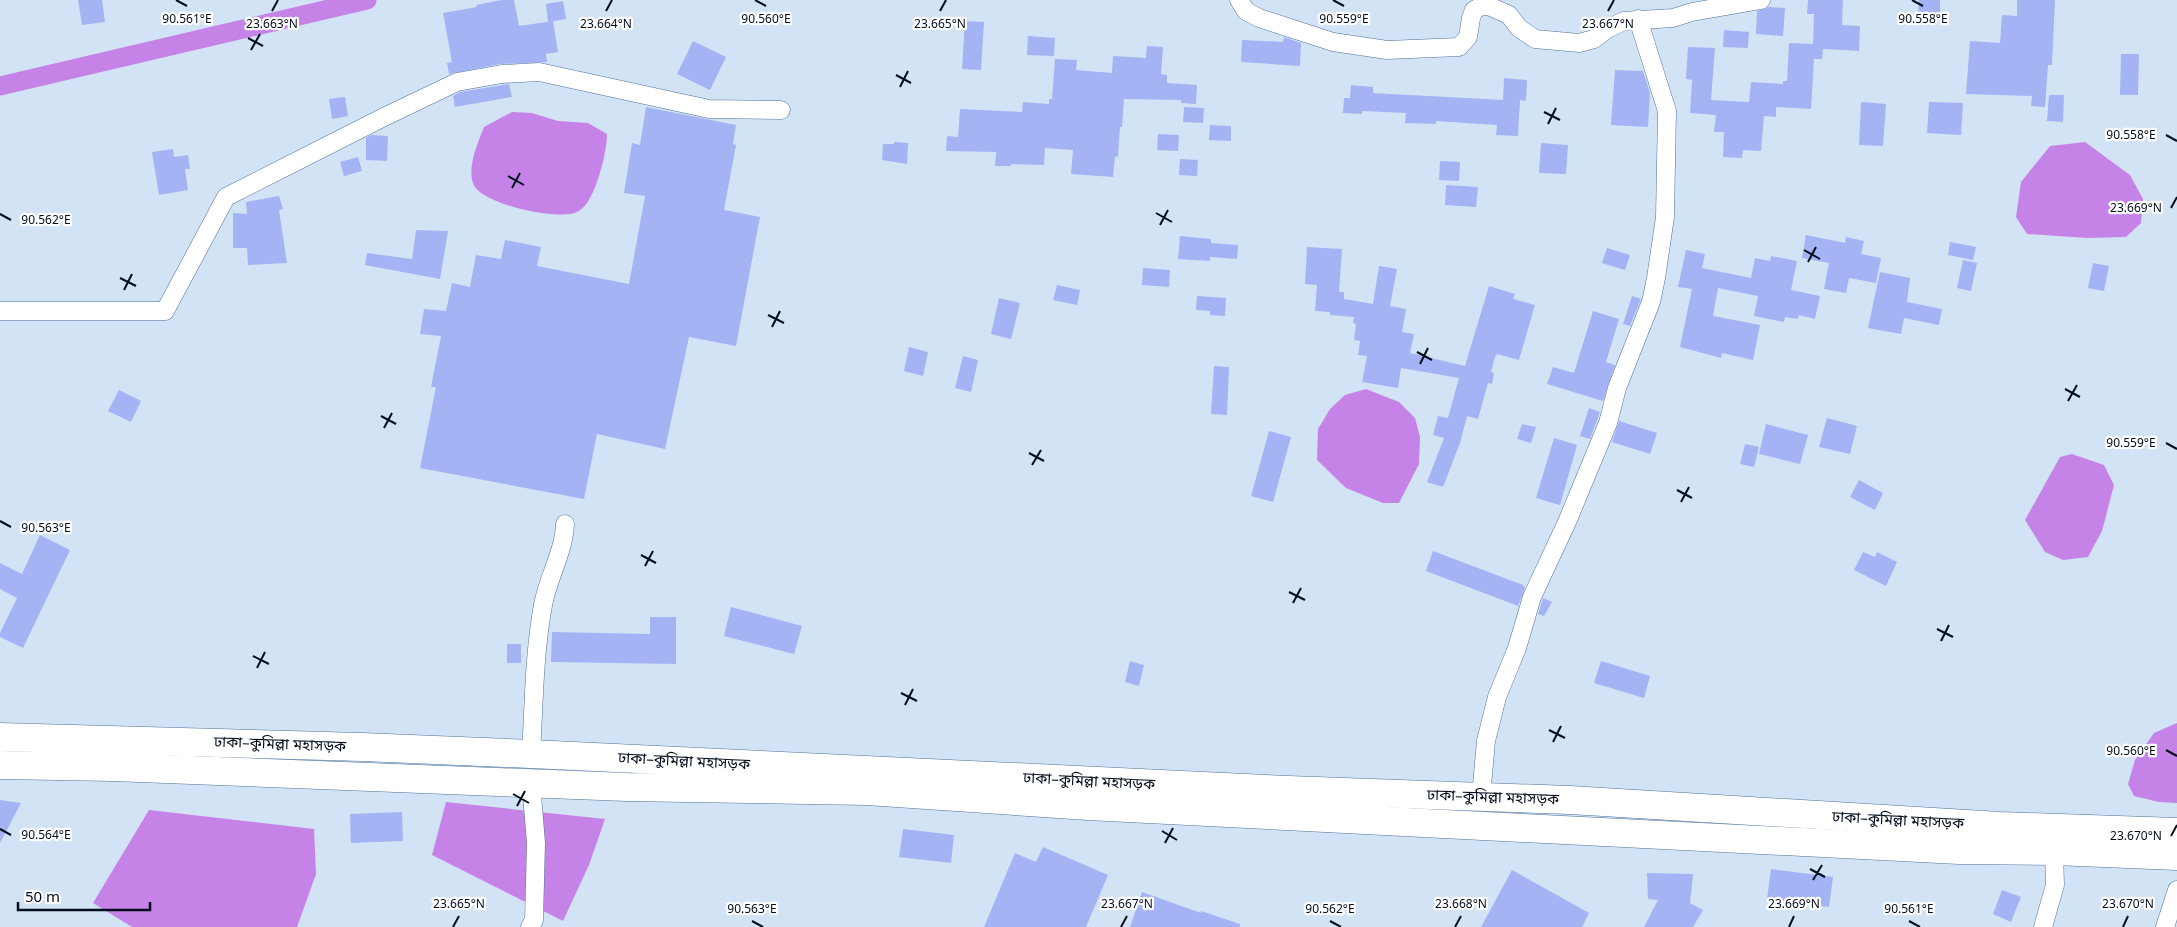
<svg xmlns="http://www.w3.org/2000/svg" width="2177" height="927" viewBox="0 0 2177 927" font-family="'Noto Sans','Noto Sans Bengali',sans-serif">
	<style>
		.water { fill: #c683e7 }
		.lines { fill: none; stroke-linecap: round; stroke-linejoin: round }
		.canal { stroke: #c683e7; stroke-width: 19 }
		.building { fill: #a4b3f3 }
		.street-casing { stroke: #4f719c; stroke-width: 19 }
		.highway-casing { stroke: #4f719c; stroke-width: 29 }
		.street { stroke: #fff; stroke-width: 18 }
		.highway { stroke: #fff; stroke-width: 28 }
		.ticks { fill: none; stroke: #020c1c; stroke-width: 2 }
		.labels { text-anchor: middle; stroke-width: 4.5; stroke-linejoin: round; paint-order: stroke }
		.street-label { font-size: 15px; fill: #020c1c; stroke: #fff }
		.ticks-label { font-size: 12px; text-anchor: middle; fill: #020c1c; stroke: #fff; stroke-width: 4.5; stroke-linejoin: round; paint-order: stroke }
	</style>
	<rect width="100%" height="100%" fill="#d3e3f6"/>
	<g class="water">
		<path d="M512 112 532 113 558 121 588 123 607 134C607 153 595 202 579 211 561 222 487 205 475 187 465 172 478 142 484 127Z"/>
		<polygon points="2085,142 2130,175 2143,199 2141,223 2126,237 2087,238 2027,234 2016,217 2021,182 2050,146"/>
		<polygon points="1366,389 1399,402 1415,418 1420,437 1419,464 1399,503 1383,503 1346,488 1317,460 1318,429 1330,409 1345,395"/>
		<polygon points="2072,454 2104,465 2114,485 2102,531 2088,557 2063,560 2045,552 2025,520 2060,457"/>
		<polygon points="2177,723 2177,803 2159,802 2134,796 2128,784 2135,760 2154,733"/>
		<polygon points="446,802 605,819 589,865 563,921 432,855"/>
		<polygon points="149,810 314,829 316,874 297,927 132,927 93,903"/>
	</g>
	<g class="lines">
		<polyline class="canal" points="0,86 367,0"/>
	</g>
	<g class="building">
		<polygon points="78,0 102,0 105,22 82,25"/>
		<polygon points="502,0 514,0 519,26 553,21 558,52 546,54 547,62 500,64 449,74 447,63 452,62 443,13 477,7 476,5"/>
		<polygon points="1808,0 1843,0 1842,25 1860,26 1859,51 1823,49 1822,59 1814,59 1811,109 1776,107 1776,117 1764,116 1761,151 1743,150 1742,158 1723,157 1724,132 1714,132 1716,115 1690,113 1692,80 1686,79 1688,47 1715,48 1711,100 1749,102 1751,82 1783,84 1783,81 1787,81 1789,43 1813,44 1814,14 1807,14"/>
		<polygon points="1919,0 1940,0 1940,14 1918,13"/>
		<polygon points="2017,0 2055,0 2052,65 2048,65 2045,107 2031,106 2032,96 1966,94 1970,41 2000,43 2002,15 2017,16"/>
		<polygon points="563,1 566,19 548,22 546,4"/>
		<polygon points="1769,7 1785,8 1783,36 1756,34 1757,11"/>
		<polygon points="965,21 984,22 981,70 962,69"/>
		<polygon points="1724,30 1749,32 1748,48 1723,47"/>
		<polygon points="1028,36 1055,38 1054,56 1027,55"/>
		<polygon points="1284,37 1301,43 1300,66 1241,62 1242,40 1283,42"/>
		<polygon points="693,41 726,57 710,90 677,74"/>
		<polygon points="1147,46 1163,47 1161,74 1167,75 1167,83 1197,85 1196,104 1181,103 1181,100 1124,99 1122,127 1120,127 1118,157 1115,156 1113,177 1071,174 1073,150 1045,148 1044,165 1011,164 1011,166 995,166 996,152 946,151 947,136 958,137 960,109 1022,112 1023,102 1049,104 1049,99 1052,99 1055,59 1077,60 1076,70 1112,73 1113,56 1146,58"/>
		<polygon points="2121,54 2139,54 2138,95 2120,95"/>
		<polygon points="1615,70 1643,71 1650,93 1648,127 1611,125"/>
		<polygon points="1504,78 1527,80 1526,101 1520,100 1518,136 1496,135 1497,125 1436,121 1436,124 1405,123 1406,113 1362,111 1362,114 1343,113 1344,98 1350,98 1351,85 1373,87 1373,93 1503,100"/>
		<polygon points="509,84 512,97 455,107 453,96 460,92"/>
		<polygon points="2049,95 2064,95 2063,122 2047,121"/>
		<polygon points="345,97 348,116 332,119 329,99"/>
		<polygon points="1861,102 1886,104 1883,146 1859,145"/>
		<polygon points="1929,102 1963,103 1961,135 1927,133"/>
		<polygon points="646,107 736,125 733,144 736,145 724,210 760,217 736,346 689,337 665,449 597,434 584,499 420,468 436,387 431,387 441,336 420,334 424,309 446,311 452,283 470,287 476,255 501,259 505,240 541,247 537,266 629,284 645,196 624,193 632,143 640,145"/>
		<polygon points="1184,107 1204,108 1203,123 1183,122"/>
		<polygon points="1210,125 1231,126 1231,141 1209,140"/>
		<polygon points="1158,134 1179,135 1178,151 1157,150"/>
		<polygon points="371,135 388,136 387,161 366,160 366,138"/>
		<polygon points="894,142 908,143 907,164 882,160 883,144 894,144"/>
		<polygon points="1541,143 1568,145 1566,174 1539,173"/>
		<polygon points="173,149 174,157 188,155 190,169 185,169 188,190 159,195 152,152"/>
		<polygon points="358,157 362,171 344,176 340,162"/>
		<polygon points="1180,159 1198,160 1197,176 1179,175"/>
		<polygon points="1440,161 1460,162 1459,181 1439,180"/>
		<polygon points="1446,185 1478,187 1476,207 1445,205"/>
		<polygon points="279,196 283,209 279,210 287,263 248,265 247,248 233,248 233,213 247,214 246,202"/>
		<polygon points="416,230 448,231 440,279 365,265 367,253 412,259"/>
		<polygon points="1806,235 1845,243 1846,237 1864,241 1861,254 1881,258 1876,283 1849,278 1846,293 1824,289 1829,263 1802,258"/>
		<polygon points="1180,236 1211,239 1211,243 1238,245 1237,259 1210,257 1210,261 1178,259"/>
		<polygon points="1950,242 1976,247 1973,260 1948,255"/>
		<polygon points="1307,247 1342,249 1339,292 1344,292 1344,299 1373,304 1379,266 1397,269 1390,306 1406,309 1402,332 1414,334 1410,353 1465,366 1489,286 1515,294 1513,299 1535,305 1519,360 1497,354 1495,357 1491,372 1494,373 1492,384 1488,383 1478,419 1467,416 1460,443 1443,487 1427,482 1444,438 1433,435 1438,416 1448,418 1459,378 1401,368 1398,388 1362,382 1367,356 1358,355 1360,341 1354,340 1356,324 1353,323 1354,317 1330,315 1330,312 1315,311 1317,285 1305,284"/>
		<polygon points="1607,248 1630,255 1625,270 1602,263"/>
		<polygon points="1686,250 1705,254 1702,268 1751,278 1755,258 1770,261 1771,256 1797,261 1791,290 1820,296 1815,319 1799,315 1798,319 1785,317 1784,322 1754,316 1758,296 1718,288 1713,316 1760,325 1753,360 1722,353 1721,358 1680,347 1692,289 1678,287"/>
		<polygon points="1963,260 1977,263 1971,291 1957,288"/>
		<polygon points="2093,263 2109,266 2104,291 2088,288"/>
		<polygon points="1143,268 1170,270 1169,287 1142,285"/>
		<polygon points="1880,272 1910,278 1907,302 1942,309 1939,325 1904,318 1901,334 1868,328"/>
		<polygon points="1057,285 1080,290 1077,305 1053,300"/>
		<polygon points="1197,296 1226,298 1225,316 1210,315 1210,311 1196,310"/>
		<polygon points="1632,296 1641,299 1630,326 1623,324"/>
		<polygon points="999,298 1020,303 1011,339 991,334"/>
		<polygon points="1593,311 1619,319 1606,362 1615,365 1603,401 1547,384 1553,367 1574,373"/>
		<polygon points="909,347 928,352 923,376 904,371"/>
		<polygon points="963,356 978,360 971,392 955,388"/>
		<polygon points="1214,366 1229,367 1227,415 1211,414"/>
		<polygon points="119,390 141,401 131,422 108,411"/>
		<polygon points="1589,408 1600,412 1590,439 1580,436"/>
		<polygon points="1827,418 1857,426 1850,454 1819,447"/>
		<polygon points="1619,421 1657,433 1650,454 1612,442"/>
		<polygon points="1522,424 1536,427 1531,443 1517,439"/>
		<polygon points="1766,424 1808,435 1800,464 1759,454"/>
		<polygon points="1269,431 1291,437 1273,502 1251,496"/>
		<polygon points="1554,438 1577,445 1560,505 1536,498"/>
		<polygon points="1745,444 1759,447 1754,467 1740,464"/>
		<polygon points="1859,480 1883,493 1875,510 1850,497"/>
		<polygon points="40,535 70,550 23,648 0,637 0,633 17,598 0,589 0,563 22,574"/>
		<polygon points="1433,551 1523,585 1525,588 1518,606 1426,571"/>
		<polygon points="1863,552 1875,557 1877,552 1897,562 1886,586 1854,570"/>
		<polygon points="1543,598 1552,602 1544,616 1538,614"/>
		<polygon points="731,607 802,626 794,654 724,636"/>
		<polygon points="650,617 676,617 676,664 551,662 552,632 650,634"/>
		<rect x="507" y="644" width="14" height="19"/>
		<polygon points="1130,661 1144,665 1139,686 1125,682"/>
		<polygon points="1601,661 1650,676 1644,698 1594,683"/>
		<polygon points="0,800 21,803 0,843"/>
		<polygon points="402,812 403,841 351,843 350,814"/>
		<polygon points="903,829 954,835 951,863 899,857"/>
		<polygon points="1043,847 1108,875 1086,927 984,927 1015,853 1036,862"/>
		<polygon points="1771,869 1833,877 1829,907 1767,899"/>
		<polygon points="1512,870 1589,913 1582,927 1481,927"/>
		<polygon points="1647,873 1693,874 1690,903 1703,910 1693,927 1644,927 1658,900 1648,899"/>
		<polygon points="2002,890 2021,897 2011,922 1993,914"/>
		<polygon points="1142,892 1201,913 1201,911 1240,924 1240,927 1130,927"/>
	</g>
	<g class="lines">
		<g class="street-casing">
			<g id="street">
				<polyline points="1239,0 1246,11 1259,18 1333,42 1387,50 1459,47 1468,37 1471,18 1474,10 1482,6 1489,6 1509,15 1519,28 1535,39 1579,43 1594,39 1607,29 1624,21 1673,18 1692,12 1761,0"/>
				<polyline points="0,311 165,311 226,197 384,117 457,82 502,74 539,72 709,109 781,110"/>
				<path d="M531 754C534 704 534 654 543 605 548 577 564 552 565 524"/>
				<polyline points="1481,797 1486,741 1497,697 1517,648 1532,597 1567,522 1608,423 1617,388 1651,302 1656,278 1665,217 1667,111 1638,19"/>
				<polyline points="530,927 534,920 536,843 531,783"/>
				<polyline points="2043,927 2055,885 2054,851"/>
				<polyline points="2165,927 2177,890"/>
			</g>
		</g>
		<g class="highway-casing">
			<g id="highway">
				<polyline points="0,737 362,747 531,754 1288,790 1570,800 2000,826 2177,832"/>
				<polyline points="0,765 113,767 627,787 867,791 1088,806 1959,850 2054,851 2177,856"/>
			</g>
		</g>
		<use href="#street" class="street"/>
		<use href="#highway" class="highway"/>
	</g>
	<path class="ticks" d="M176 0 187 6M755 0 766 6M1333 0 1344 6M1912 0 1923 6M272 11 278 0M606 11 612 0M940 11 946 0M1608 11 1614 0M248 38 263 46M251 50 260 34M896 75 911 83M900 87 908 71M1544 112 1560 120M1548 124 1556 108M2166 135 2177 141M508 176 524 185M512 188 520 173M2171 208 2177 197M1156 213 1172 222M0 214 11 220M1160 225 1168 210M1804 250 1820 259M1808 262 1816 247M120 278 136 286M124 290 132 274M768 315 784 323M772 327 780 311M1417 352 1432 360M1420 364 1428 348M2065 389 2080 397M2068 401 2077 385M381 416 396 424M384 428 392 413M2166 443 2177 449M1029 453 1044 461M1032 465 1041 450M1677 490 1692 498M1681 502 1689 487M0 521 11 527M641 555 656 563M645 566 653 551M1289 592 1305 600M1293 603 1301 588M1937 629 1953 637M1941 641 1949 625M253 656 269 664M257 668 265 652M901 693 917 701M905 705 913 689M1549 730 1565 738M1553 742 1561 726M2166 750 2177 756M513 794 529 803M517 806 525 791M0 829 11 835M1162 831 1177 840M2171 836 2177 825M1165 843 1173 828M1810 869 1825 877M1813 880 1822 865M752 921 763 927M1330 921 1341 927M1909 921 1920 927M453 927 459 916M1121 927 1127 916M1455 927 1461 916M1789 927 1794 916M2123 927 2128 916"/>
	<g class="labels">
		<g class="street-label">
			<text transform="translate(280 744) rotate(2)" y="5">ঢাকা–কুমিল্লা মহাসড়ক</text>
			<text transform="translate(684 761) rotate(3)" y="5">ঢাকা–কুমিল্লা মহাসড়ক</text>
			<text transform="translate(1089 781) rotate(3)" y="5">ঢাকা–কুমিল্লা মহাসড়ক</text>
			<text transform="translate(1493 797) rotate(2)" y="5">ঢাকা–কুমিল্লা মহাসড়ক</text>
			<text transform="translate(1898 820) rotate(3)" y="5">ঢাকা–কুমিল্লা মহাসড়ক</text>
		</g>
	</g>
	<g class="ticks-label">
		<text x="187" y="23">90.561°E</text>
		<text x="766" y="23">90.560°E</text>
		<text x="1923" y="23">90.558°E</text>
		<text x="1344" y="23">90.559°E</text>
		<text x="272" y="28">23.663°N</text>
		<text x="606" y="28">23.664°N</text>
		<text x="940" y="28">23.665°N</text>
		<text x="1608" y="28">23.667°N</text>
		<text x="2131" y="139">90.558°E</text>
		<text x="2136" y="212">23.669°N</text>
		<text x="46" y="224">90.562°E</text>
		<text x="2131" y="447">90.559°E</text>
		<text x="46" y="532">90.563°E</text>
		<text x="2131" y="755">90.560°E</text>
		<text x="46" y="839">90.564°E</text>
		<text x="2136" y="840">23.670°N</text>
		<text x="459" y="908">23.665°N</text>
		<text x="1127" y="908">23.667°N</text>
		<text x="1461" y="908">23.668°N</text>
		<text x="1794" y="908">23.669°N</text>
		<text x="2128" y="908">23.670°N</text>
		<text x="752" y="913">90.563°E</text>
		<text x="1330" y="913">90.562°E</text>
		<text x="1909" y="913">90.561°E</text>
	</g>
	<path d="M18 902v8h132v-8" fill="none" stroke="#020c1c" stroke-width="2.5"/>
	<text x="25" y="902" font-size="15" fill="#020c1c" stroke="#ffffff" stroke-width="4" paint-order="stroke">50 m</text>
</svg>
